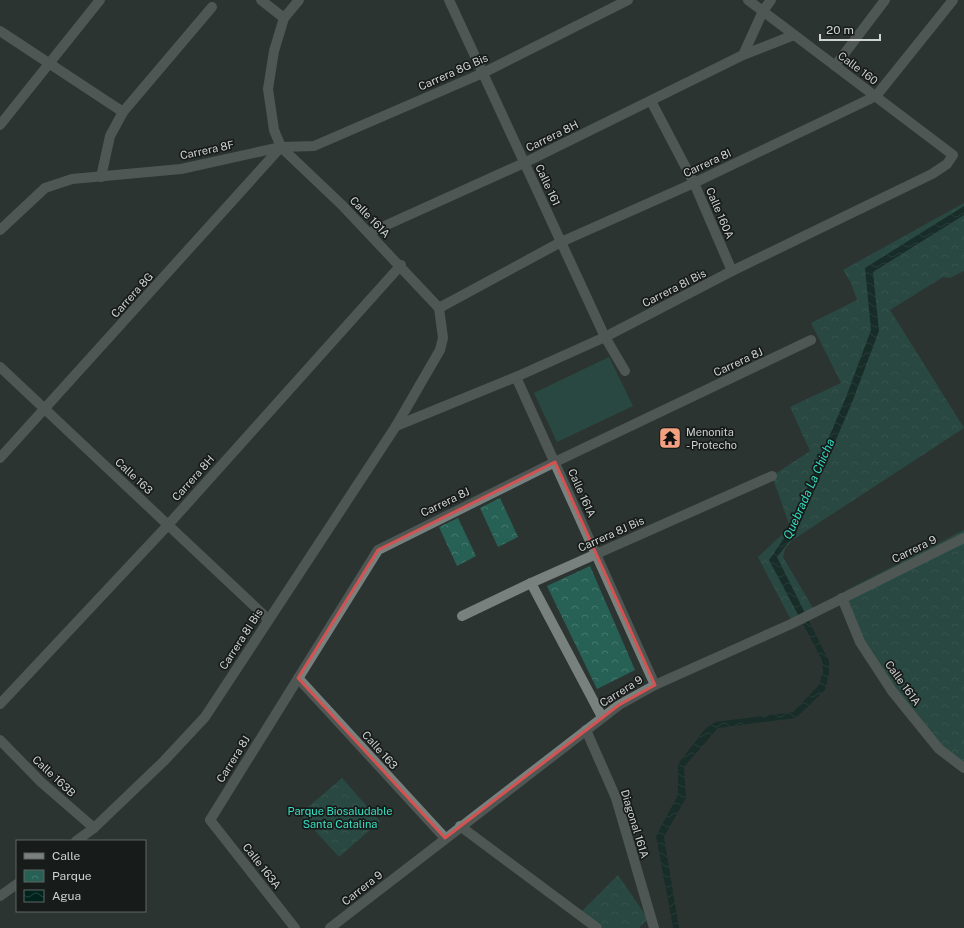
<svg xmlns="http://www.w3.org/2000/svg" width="964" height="928" viewBox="0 0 964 928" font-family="'Public Sans',sans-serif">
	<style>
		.park { fill: url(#park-crowns) }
		.pitch { fill: #276155 }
		.water { fill: url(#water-waves) }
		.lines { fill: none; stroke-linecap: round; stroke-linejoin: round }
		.minor { stroke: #78817e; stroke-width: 10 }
		.marked { fill: none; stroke: #d45352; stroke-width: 3; stroke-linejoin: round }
		.labels { text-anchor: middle; stroke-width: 3.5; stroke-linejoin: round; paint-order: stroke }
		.street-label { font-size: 11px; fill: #ced3d1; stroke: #171b1a }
		.poi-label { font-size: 11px; fill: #ced3d1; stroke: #171b1a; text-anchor: start }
		.park-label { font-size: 11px; fill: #37e0c3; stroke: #171b1a }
		.water-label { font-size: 12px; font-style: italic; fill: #31dcc0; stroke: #171b1a }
	</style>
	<defs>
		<pattern id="park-crowns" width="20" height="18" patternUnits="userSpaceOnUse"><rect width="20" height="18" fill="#276155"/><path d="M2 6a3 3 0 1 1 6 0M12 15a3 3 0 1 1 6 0" fill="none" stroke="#45776c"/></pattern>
		<pattern id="water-waves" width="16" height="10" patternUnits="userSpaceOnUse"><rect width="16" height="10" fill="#00241d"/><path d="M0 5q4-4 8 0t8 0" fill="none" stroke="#24433d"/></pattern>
	</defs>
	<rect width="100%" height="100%" fill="#2c3432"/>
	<g class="park">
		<polygon points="964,203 964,271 950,278 943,277 890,310 964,428 791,541 785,549 783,557 814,610 791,620 758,557 790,527 772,476 810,451 790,407 841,383 811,323 857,300 851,283 843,270"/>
		<polygon points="500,498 518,537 498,547 480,508"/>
		<polygon points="458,518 476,556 457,566 439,527"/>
		<polygon points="964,530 964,771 934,748 860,639 845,591"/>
		<polygon points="590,566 635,670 597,689 547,586"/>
		<polygon points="342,778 380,821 339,857 300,814"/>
		<polygon points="618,875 648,919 639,928 603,928 581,912"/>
	</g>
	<polygon class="pitch" points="609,357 633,406 557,442 534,393"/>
	<polygon class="water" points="964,206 964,215 873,272 879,331 853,400 796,533 777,557 829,661 829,673 825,690 796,718 718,728 684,767 686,798 664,837 679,928 673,928 656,836 678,795 678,764 705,729 715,722 793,712 819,685 823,672 822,660 769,560 789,531 846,397 871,330 865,268"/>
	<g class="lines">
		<g class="minor">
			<polyline points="261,0 284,18"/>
			<polyline points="299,0 284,18 274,51 268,89 274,130 281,147 341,204 439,308"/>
			<polyline points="449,0 605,337 625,371"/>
			<polyline points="0,31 123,112"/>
			<polyline points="743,55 763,11 771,0"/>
			<polyline points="835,66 885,0"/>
			<polyline points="651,101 694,183 732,271"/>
			<polyline points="0,125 100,0"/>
			<polyline points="101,177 110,136 123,112 212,7"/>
			<polyline points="0,230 45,188 72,179 181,169 281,147 314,146 483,73 628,0"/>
			<polyline points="369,233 524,163 743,55 794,35"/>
			<polyline points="439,308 561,242 694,183 876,96 953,0"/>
			<polyline points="0,367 268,619"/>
			<polyline points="516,377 655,685"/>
			<polyline points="396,426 516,377 605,337 732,271 932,174 947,164 953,155 748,0"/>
			<polyline points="0,458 281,147"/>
			<polyline points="531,583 602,717"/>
			<polyline points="842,598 860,642 892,691 939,749 964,768"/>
			<polyline points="462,616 531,583 772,476"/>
			<polyline points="298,678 445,838"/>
			<polyline points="0,704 168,525 401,265"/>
			<polyline points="586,730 616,798 654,928"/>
			<polyline points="0,740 41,782 94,828"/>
			<polyline points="460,826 597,928"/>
			<polyline points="76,841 94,828 164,761 205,717 396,426 440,350 443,338 439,308"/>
			<polyline points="0,896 17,884"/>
			<polyline points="295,928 210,820 378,550 555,462 811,340"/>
			<polyline points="330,928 619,705 655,685 791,624 964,538"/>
		</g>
	</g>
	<path d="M0 0H964V928H0ZM555 462 655 685 619 705 445 838 298 678 378 550Z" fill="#2c3432" fill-opacity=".55" fill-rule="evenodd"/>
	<path class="marked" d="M555 462 655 685 619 705 445 838 298 678 378 550Z"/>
	<defs>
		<g id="temple-square" transform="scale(1.15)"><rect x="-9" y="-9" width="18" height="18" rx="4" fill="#f2a080" stroke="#171b1a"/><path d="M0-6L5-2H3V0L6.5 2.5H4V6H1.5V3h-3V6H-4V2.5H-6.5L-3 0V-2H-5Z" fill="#111"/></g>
	</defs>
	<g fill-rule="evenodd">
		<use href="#temple-square" x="670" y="438"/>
	</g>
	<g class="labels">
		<g class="street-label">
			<text transform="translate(858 68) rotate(37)" y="4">Calle 160</text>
			<text transform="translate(453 72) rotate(-24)" y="4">Carrera 8G Bis</text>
			<text transform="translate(552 136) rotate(-26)" y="4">Carrera 8H</text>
			<text transform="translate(207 150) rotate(-12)" y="4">Carrera 8F</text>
			<text transform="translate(707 163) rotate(-25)" y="4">Carrera 8I</text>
			<text transform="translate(548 185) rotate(65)" y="4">Calle 161</text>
			<text transform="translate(720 213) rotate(67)" y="4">Calle 160A</text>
			<text transform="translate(370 217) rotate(46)" y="4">Calle 161A</text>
			<text transform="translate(674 288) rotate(-27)" y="4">Carrera 8I Bis</text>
			<text transform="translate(132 295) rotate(-48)" y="4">Carrera 8G</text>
			<text transform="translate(738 362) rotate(-25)" y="4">Carrera 8J</text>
			<text transform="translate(134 476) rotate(43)" y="4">Calle 163</text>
			<text transform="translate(193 478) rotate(-48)" y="4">Carrera 8H</text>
			<text transform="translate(582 493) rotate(66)" y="4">Calle 161A</text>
			<text transform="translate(445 502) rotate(-26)" y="4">Carrera 8J</text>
			<text transform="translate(611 534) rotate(-24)" y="4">Carrera 8J Bis</text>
			<text transform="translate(914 549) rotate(-26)" y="4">Carrera 9</text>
			<text transform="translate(241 639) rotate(-57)" y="4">Carrera 8I Bis</text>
			<text transform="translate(903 683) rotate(54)" y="4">Calle 161A</text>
			<text transform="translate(621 691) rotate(-32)" y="4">Carrera 9</text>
			<text transform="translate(380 750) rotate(48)" y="4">Calle 163</text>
			<text transform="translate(233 759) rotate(-58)" y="4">Carrera 8J</text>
			<text transform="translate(54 776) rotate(43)" y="4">Calle 163B</text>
			<text transform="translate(635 824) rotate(73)" y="4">Diagonal 161A</text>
			<text transform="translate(262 866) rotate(52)" y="4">Calle 163A</text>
			<text transform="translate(362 888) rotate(-38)" y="4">Carrera 9</text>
		</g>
		<g class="poi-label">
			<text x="686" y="436">Menonita<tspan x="686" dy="13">- Protecho</tspan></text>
		</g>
		<g class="park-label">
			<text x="340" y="815">Parque Biosaludable<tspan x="340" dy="13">Santa Catalina</tspan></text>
		</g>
		<g class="water-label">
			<text transform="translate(809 489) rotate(-66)" y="4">Quebrada La Chicha</text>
		</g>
	</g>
	<rect x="16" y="840" width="130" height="72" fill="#171b1a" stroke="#606563"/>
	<rect x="24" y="853" width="20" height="6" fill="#78817e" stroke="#606563"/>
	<text x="52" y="860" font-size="12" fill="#ced3d1">Calle</text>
	<rect x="24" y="870" width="20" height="12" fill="url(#park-crowns)" stroke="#606563"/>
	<text x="52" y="880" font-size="12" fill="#ced3d1">Parque</text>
	<rect x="24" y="890" width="20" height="12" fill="url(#water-waves)" stroke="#606563"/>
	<text x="52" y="900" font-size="12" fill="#ced3d1">Agua</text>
	<path d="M820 34v6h60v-6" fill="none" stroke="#ced3d1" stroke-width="2"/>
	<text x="826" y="34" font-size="12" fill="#ced3d1" stroke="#171b1a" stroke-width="3" paint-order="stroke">20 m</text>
</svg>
